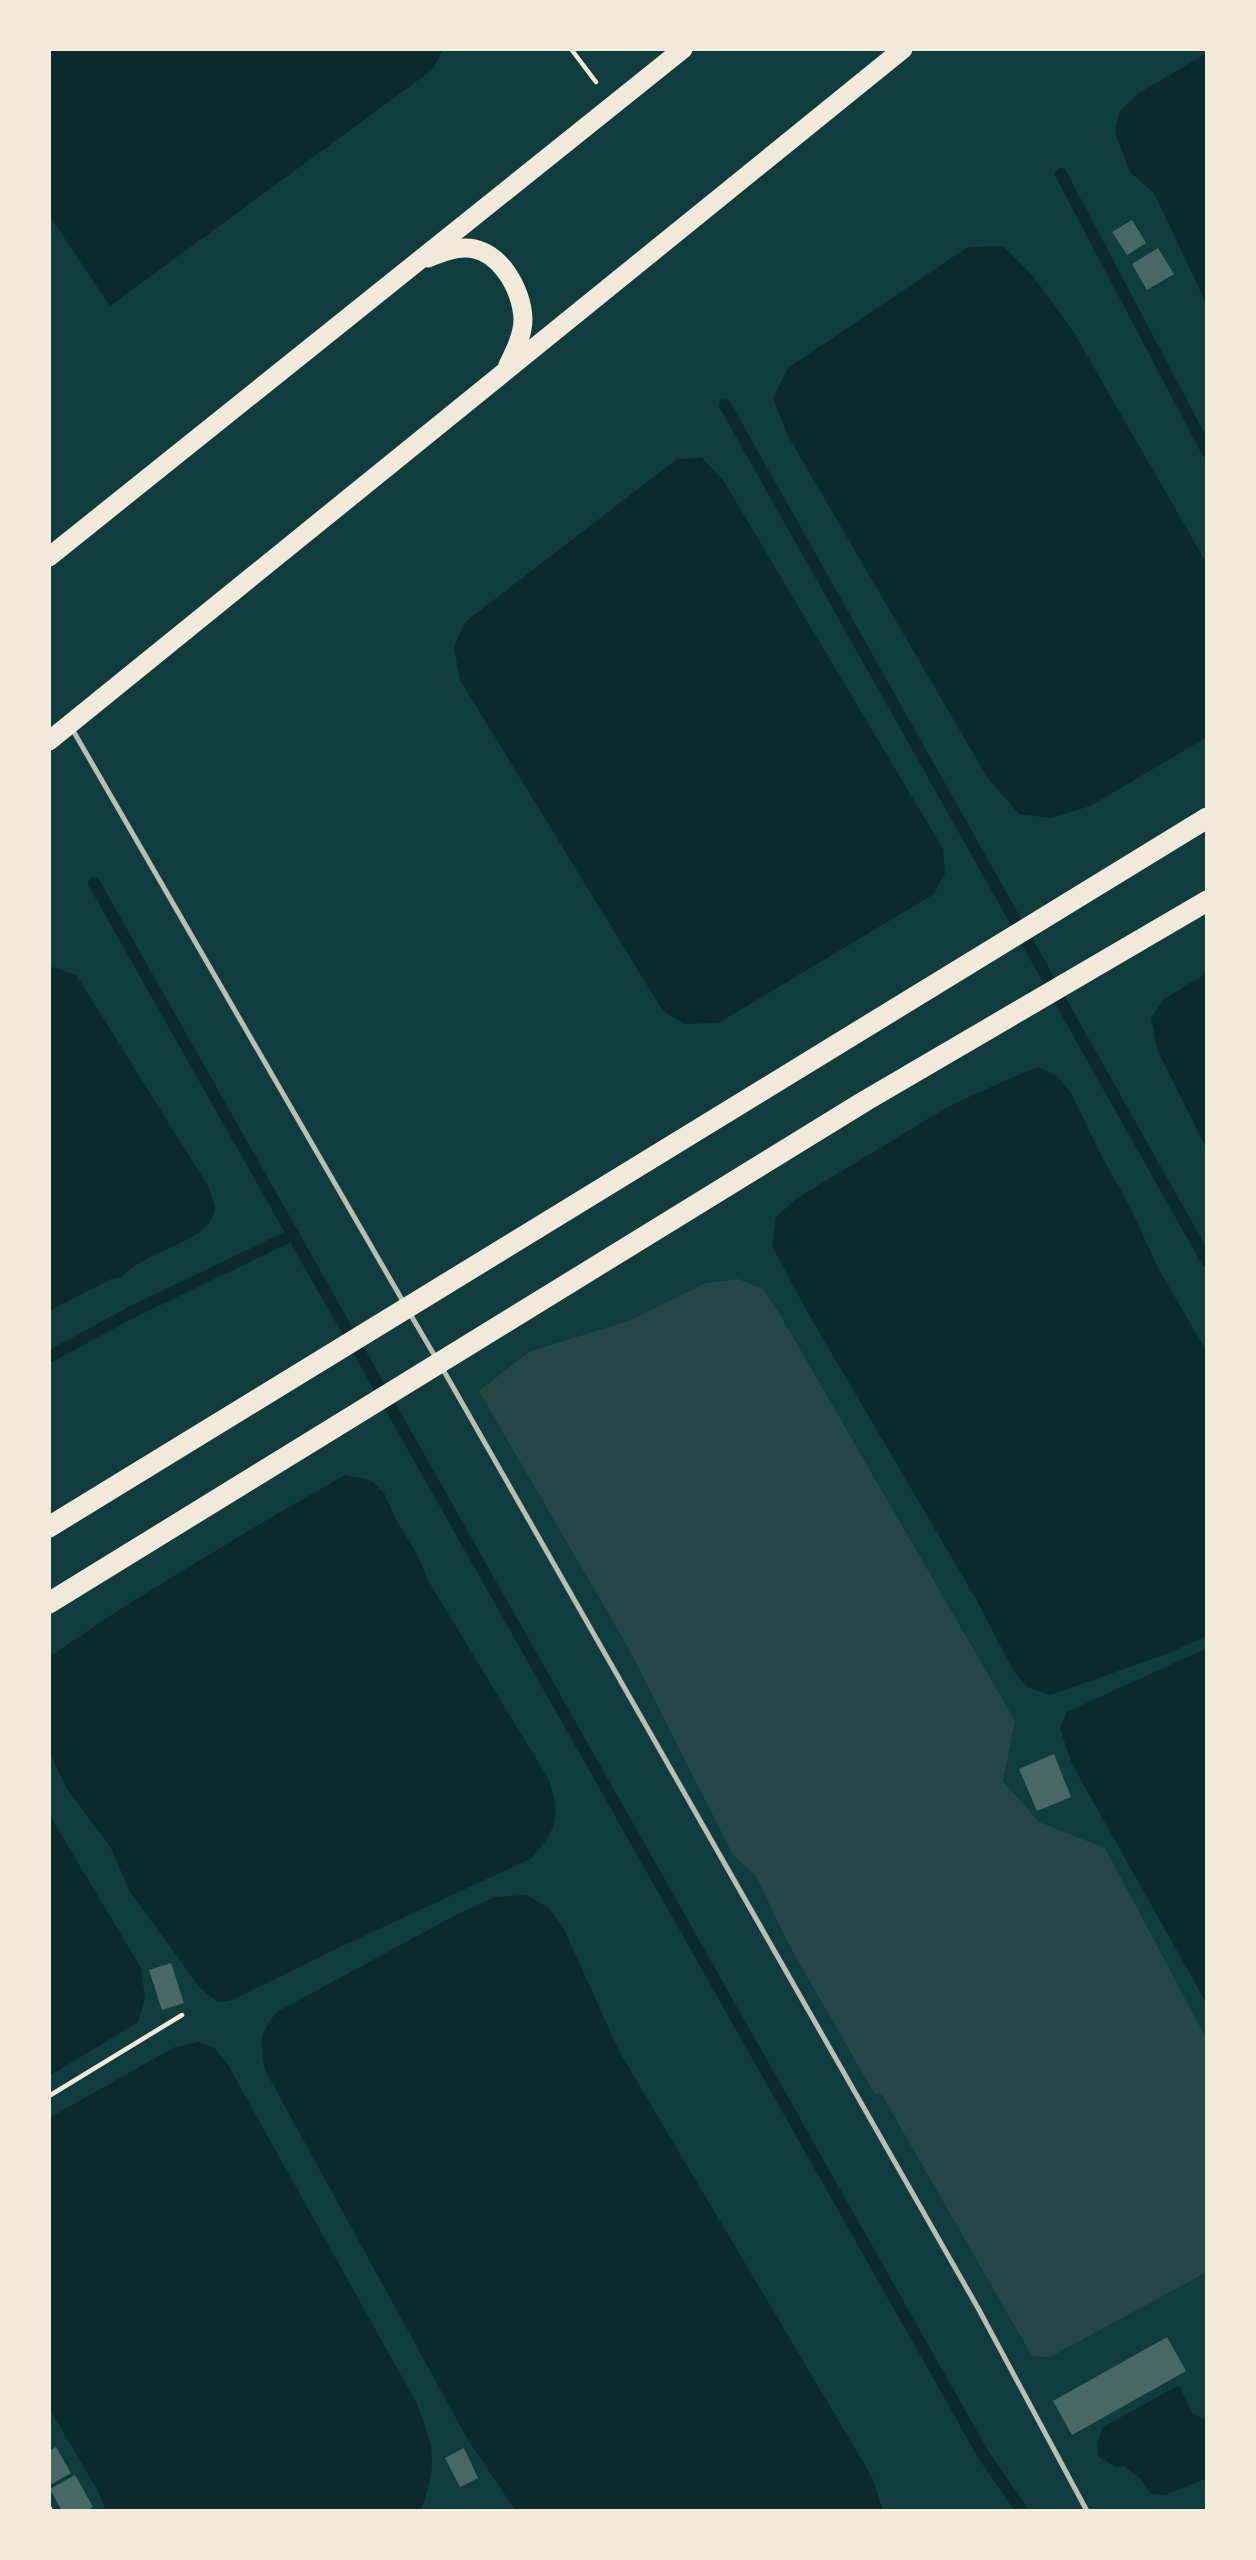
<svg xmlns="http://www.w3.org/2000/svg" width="1256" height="2560" viewBox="0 0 1256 2560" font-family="'Archivo Narrow',sans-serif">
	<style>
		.green { fill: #244646 }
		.water { fill: #0a2a2b }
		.pier { fill: #0f3d3e }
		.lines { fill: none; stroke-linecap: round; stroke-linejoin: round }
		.stream { stroke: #0a2a2b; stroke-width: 12 }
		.building { fill: #486865 }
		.path { stroke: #f1e9da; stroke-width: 4.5 }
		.service { stroke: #b8beb3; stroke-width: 5 }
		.trunk { stroke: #f1e9da; stroke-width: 19 }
		.motorway { stroke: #f1e9da; stroke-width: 21 }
	</style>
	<rect width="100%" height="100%" fill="#0f3d3e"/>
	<polygon class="green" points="738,1279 763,1289 779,1313 1015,1721 1003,1781 1039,1822 1105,1848 1207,2040 1207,2272 1050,2357 1032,2356 882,2095 874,2093 789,1945 756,1876 733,1855 629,1649 479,1391 529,1352 631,1320 706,1283"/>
	<g class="water">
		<polygon points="49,49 442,49 442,52 432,70 110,306 49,215"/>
		<polygon points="1207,53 1207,305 1154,193 1130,172 1115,133 1119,112 1139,93"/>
		<polygon points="1003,246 1032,275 1073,331 1207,564 1207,737 1090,806 1051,818 1019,814 987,777 788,436 773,398 788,368 968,247"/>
		<polygon points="702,458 723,480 943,849 945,873 934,894 718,1023 684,1024 663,1011 460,680 454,647 465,622 677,459"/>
		<path d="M53 967 77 976 208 1186C210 1194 216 1204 214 1212 210 1242 141 1252 122 1277L111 1279 49 1311V969Z"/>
		<polygon points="1207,973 1207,1149 1157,1050 1151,1018 1164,999"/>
		<path d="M1038 1067 1057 1076 1072 1095 1102 1157 1129 1205 1159 1270 1207 1352V1636L1164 1655 1050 1695 1027 1687 1013 1670 976 1599 808 1313 772 1246 776 1217C792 1203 808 1187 826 1175 892 1132 965 1097 1038 1067Z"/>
		<path d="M345 1475 371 1480 384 1493 395 1518 417 1554 429 1582 549 1780C561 1817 557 1829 532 1858L340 1947 232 2000 218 2002 201 1989 130 1892 111 1848 67 1789 49 1752V1657L168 1577Z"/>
		<polygon points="1207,1648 1207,2004 1072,1764 1060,1728 1067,1712"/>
		<polygon points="49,1814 141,1968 145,1999 138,2022 49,2076"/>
		<path d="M526 1895 548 1907 563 1927 619 2051 872 2477 883 2511H516L468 2440 265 2070C260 2041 258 2035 277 2012L454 1916 495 1897Z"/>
		<path d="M199 2042 214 2047 228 2065 417 2404C435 2449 437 2465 421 2511H106L98 2491 49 2408V2118L175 2047Z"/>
		<polygon points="1179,2385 1192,2413 1207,2421 1207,2478 1165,2495 1150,2493 1141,2479 1124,2466 1116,2467 1099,2457 1097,2443 1103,2427"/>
	</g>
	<g class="pier">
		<polygon points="971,1093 779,1209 822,1174 893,1131"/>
		<polygon points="347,1471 61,1645 167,1574 273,1511"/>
	</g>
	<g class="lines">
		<g class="stream">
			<polyline points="1061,174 1207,451"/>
			<polyline points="725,405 1207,1261"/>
			<polyline points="94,883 983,2454 1022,2511"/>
			<polyline points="49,1357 130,1313 294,1234"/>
		</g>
	</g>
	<g class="building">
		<polygon points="1132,220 1146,243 1127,255 1112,232"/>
		<polygon points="1158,248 1174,274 1147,290 1132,264"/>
		<polygon points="1054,1754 1071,1797 1037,1811 1019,1769"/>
		<polygon points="171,1963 184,2003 162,2010 149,1970"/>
		<polygon points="1167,2337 1186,2371 1072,2435 1053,2401"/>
		<polygon points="56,2447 71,2473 50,2485 49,2451"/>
		<polygon points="464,2448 478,2478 460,2487 445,2458"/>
		<polygon points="75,2475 93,2507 86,2511 62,2511 50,2489"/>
	</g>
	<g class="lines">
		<g class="path">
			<polyline points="571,49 596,82"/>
			<polyline points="49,2096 182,2015"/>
			<polyline points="49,2507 51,2511"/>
		</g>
		<g class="service">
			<polyline points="71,727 404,1303"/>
			<polyline points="409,1312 436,1358"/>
			<polyline points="441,1366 978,2308 1087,2511"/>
		</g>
		<g class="trunk">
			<path d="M428 258C440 253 453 248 465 248 499 248 522 289 523 319 523 335 515 351 508 365"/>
			<polyline points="49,557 683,49"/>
			<polyline points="49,741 903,49"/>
		</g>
		<g class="motorway">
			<polyline points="49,1527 1207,818"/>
			<polyline points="49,1603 865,1101 1207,901"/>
		</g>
	</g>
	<rect width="1256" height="2560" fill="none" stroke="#f1e9da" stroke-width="102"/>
</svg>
